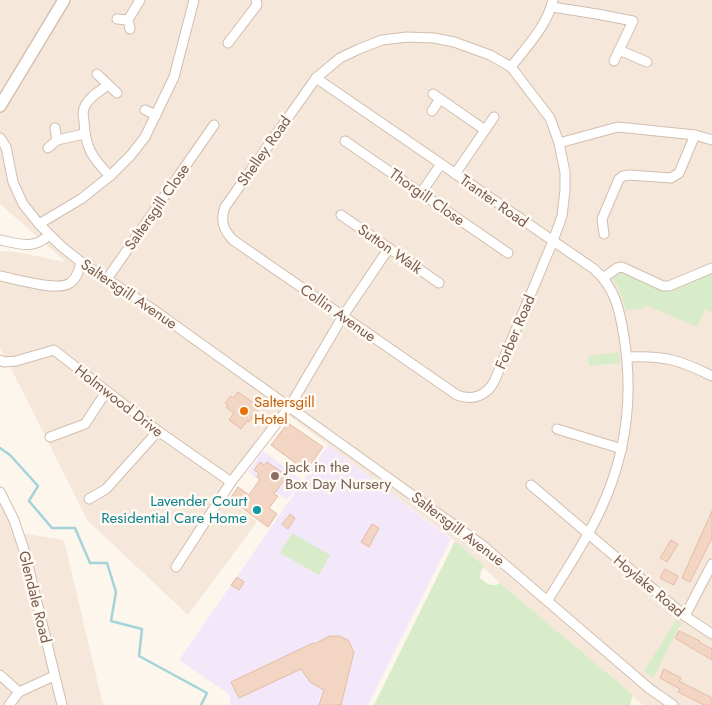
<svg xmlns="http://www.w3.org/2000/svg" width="712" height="705" viewBox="0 0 712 705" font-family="Jost,sans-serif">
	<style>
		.residential { fill: #f5e8da }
		.education { fill: #f3e8fa }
		.green { fill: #d8ecc9 }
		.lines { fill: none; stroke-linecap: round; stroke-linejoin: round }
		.stream { stroke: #a5d3da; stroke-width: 2.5 }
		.building { fill: #f3d5c3; stroke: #e6bba3 }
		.street-casing { stroke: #d1beb0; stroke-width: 11 }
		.secondary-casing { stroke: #d6c0b0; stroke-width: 14 }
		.street { stroke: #fff; stroke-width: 9 }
		.secondary { stroke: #fff; stroke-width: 11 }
		.food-dot { fill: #e8710a; stroke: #fffaf3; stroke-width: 2 }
		.education-dot { fill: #8d6e63; stroke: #fffaf3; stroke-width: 2 }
		.culture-dot { fill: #0f9aa8; stroke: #fffaf3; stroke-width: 2 }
		.labels { text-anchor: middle; stroke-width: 5; stroke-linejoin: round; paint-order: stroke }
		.street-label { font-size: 15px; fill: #7a5c4d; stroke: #fffaf3 }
		.food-label { font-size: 15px; fill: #c56008; stroke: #fffaf3; text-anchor: start }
		.education-label { font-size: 15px; fill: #785e54; stroke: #fffaf3; text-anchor: start }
		.culture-label { font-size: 15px; fill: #0d838f; stroke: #fffaf3; text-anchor: end }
	</style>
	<rect width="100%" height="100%" fill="#fdf6ec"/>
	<g class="residential">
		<polygon points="0,0 712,0 712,705 643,705 500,583 455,541 287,414 225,497 257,522 188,615 88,521 0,347 0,251 16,252 66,262 0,204"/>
		<polygon points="0,501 21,533 64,540 103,705 0,705"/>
	</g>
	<g class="education">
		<polygon points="328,445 451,539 368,705 230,705 230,695 179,660"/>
		<polygon points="263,451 302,480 287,500 248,472"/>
	</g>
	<g class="green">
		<polygon points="619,270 657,288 712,273 712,312 705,309 697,327 645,305 644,308 626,310 619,289 612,277"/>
		<polygon points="619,352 620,363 589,366 588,356"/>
		<polygon points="292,533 330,555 319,575 280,553"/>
		<path d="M455 541 484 566 481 571 480 578C487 584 492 588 500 583L633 695 630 705H374Z"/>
		<polygon points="677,619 681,623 653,678 644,671"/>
	</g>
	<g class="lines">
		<polyline class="stream" points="0,448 10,455 38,486 29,501 52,528 75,528 90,563 107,563 116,592 111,621 142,629 139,656 207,693 201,705"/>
	</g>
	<g class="building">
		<polygon points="238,392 255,404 253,407 258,410 249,422 247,421 241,429 229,420 234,413 226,407 228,405 225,403 231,396 233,398"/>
		<polygon points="288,423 323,447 306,471 271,445"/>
		<polygon points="260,462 264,465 267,462 287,476 274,494 278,496 269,508 277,514 268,527 230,499 238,487 249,495 260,479 257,477 259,473 254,470"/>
		<polygon points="712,511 712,538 690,582 682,578"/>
		<polygon points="290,514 295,518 288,529 282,524"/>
		<polygon points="372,524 379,528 369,547 361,542"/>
		<polygon points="671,540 678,544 667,562 660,558"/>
		<polygon points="665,569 678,576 674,585 660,578"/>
		<polygon points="237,577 244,582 239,590 231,585"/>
		<polygon points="679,631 700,641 699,642 712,649 712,660 675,638"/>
		<polygon points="330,636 339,636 348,640 354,652 341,705 319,705 324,690 310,682 301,669 239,698 231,682 313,643 314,644"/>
		<polygon points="664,669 681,678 679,681 712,698 712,705 704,705 678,692 680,689 660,678"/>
	</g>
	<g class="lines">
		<g class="street-casing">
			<g id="street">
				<polyline points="552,7 597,14 633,21 614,61"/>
				<polyline points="117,19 128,20"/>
				<polyline points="130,29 128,20 140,0"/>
				<path d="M407 37 434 38 454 42 490 55 511 67 550 118 559 143 565 172V190L562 216 553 241 494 382C486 396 472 401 457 395L233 240C223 230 220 220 225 207L316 78 340 58 359 49 382 40Z"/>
				<polyline points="228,43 257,5 256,0"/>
				<polyline points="619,50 647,62"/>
				<path d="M511 67C527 46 547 26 553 0"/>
				<polyline points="97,74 117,93"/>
				<path d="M316 78 594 269C615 287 620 311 624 337 634 399 626 458 598 515 584 544 565 572 548 600"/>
				<path d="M108 85C100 91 89 97 85 106 82 111 83 116 84 121 85 147 92 158 110 176"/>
				<polyline points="433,94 485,130"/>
				<polyline points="145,110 156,115"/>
				<polyline points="432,111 440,99"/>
				<polyline points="0,138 6,147 13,182 23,204 39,224 61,246 81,262 151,308 482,545 650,689 673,705"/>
				<polyline points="57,140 84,134"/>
				<polyline points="345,141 508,253"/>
				<polyline points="559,143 618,127 695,135 712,140"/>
				<polyline points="48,148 57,140 55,128"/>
				<polyline points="455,174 494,117"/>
				<polyline points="421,193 441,164"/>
				<polyline points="341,215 439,283"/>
				<polyline points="39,224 81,199 110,176 131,155 145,137 174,77 194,0"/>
				<polyline points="604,234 602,219 619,179 623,176 629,175 671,178 679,173 695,135"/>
				<path d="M0 240C20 244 33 250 49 235"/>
				<path d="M0 276C15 279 58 292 70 283 77 278 79 270 81 262"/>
				<polyline points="603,278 617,268 622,267 663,286 669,286 712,268"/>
				<polyline points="107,279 214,125"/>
				<path d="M627 357C663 355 680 360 712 376"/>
				<polyline points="0,360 4,362 16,361 54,350 158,431 231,482"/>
				<polyline points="557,429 622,449"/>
				<polyline points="50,437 85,424 106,392"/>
				<polyline points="531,485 685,616 712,634"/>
				<polyline points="0,492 14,520 25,553 62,705"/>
				<polyline points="89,499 106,489 158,431"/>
				<polyline points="176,567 231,482 290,406 343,316 389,248"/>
				<polyline points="685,616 712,564"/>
				<polyline points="0,675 19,692"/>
				<polyline points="9,705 19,692 54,676"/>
			</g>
		</g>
		<g class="secondary-casing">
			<polyline id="secondary" points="0,106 64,0"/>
		</g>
		<use href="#street" class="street"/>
		<use href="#secondary" class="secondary"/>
	</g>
	<circle class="food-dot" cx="244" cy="411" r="5"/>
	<circle class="education-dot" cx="275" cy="476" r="5"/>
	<circle class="culture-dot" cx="257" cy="510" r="5"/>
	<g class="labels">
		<g class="street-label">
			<text transform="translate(264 151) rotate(-55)" y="5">Shelley Road</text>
			<text transform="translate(427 197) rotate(35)" y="5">Thorgill Close</text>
			<text transform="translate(494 201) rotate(35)" y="5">Tranter Road</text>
			<text transform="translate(157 207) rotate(-55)" y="5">Saltersgill Close</text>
			<text transform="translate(390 249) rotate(35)" y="5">Sutton Walk</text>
			<text transform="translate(129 294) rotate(34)" y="5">Saltersgill Avenue</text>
			<text transform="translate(338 313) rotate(35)" y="5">Collin Avenue</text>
			<text transform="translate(515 332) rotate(-67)" y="5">Forber Road</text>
			<text transform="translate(119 401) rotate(38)" y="5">Holmwood Drive</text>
			<text transform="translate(458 529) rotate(37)" y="5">Saltersgill Avenue</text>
			<text transform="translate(649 586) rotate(40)" y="5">Hoylake Road</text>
			<text transform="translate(35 597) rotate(76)" y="5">Glendale Road</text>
		</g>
		<g class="food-label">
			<text x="254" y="407">Saltersgill<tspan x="254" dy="17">Hotel</tspan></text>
		</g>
		<g class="education-label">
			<text x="285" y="472">Jack in the<tspan x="285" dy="17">Box Day Nursery</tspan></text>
		</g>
		<g class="culture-label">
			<text x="247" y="506">Lavender Court<tspan x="247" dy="17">Residential Care Home</tspan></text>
		</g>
	</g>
</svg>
